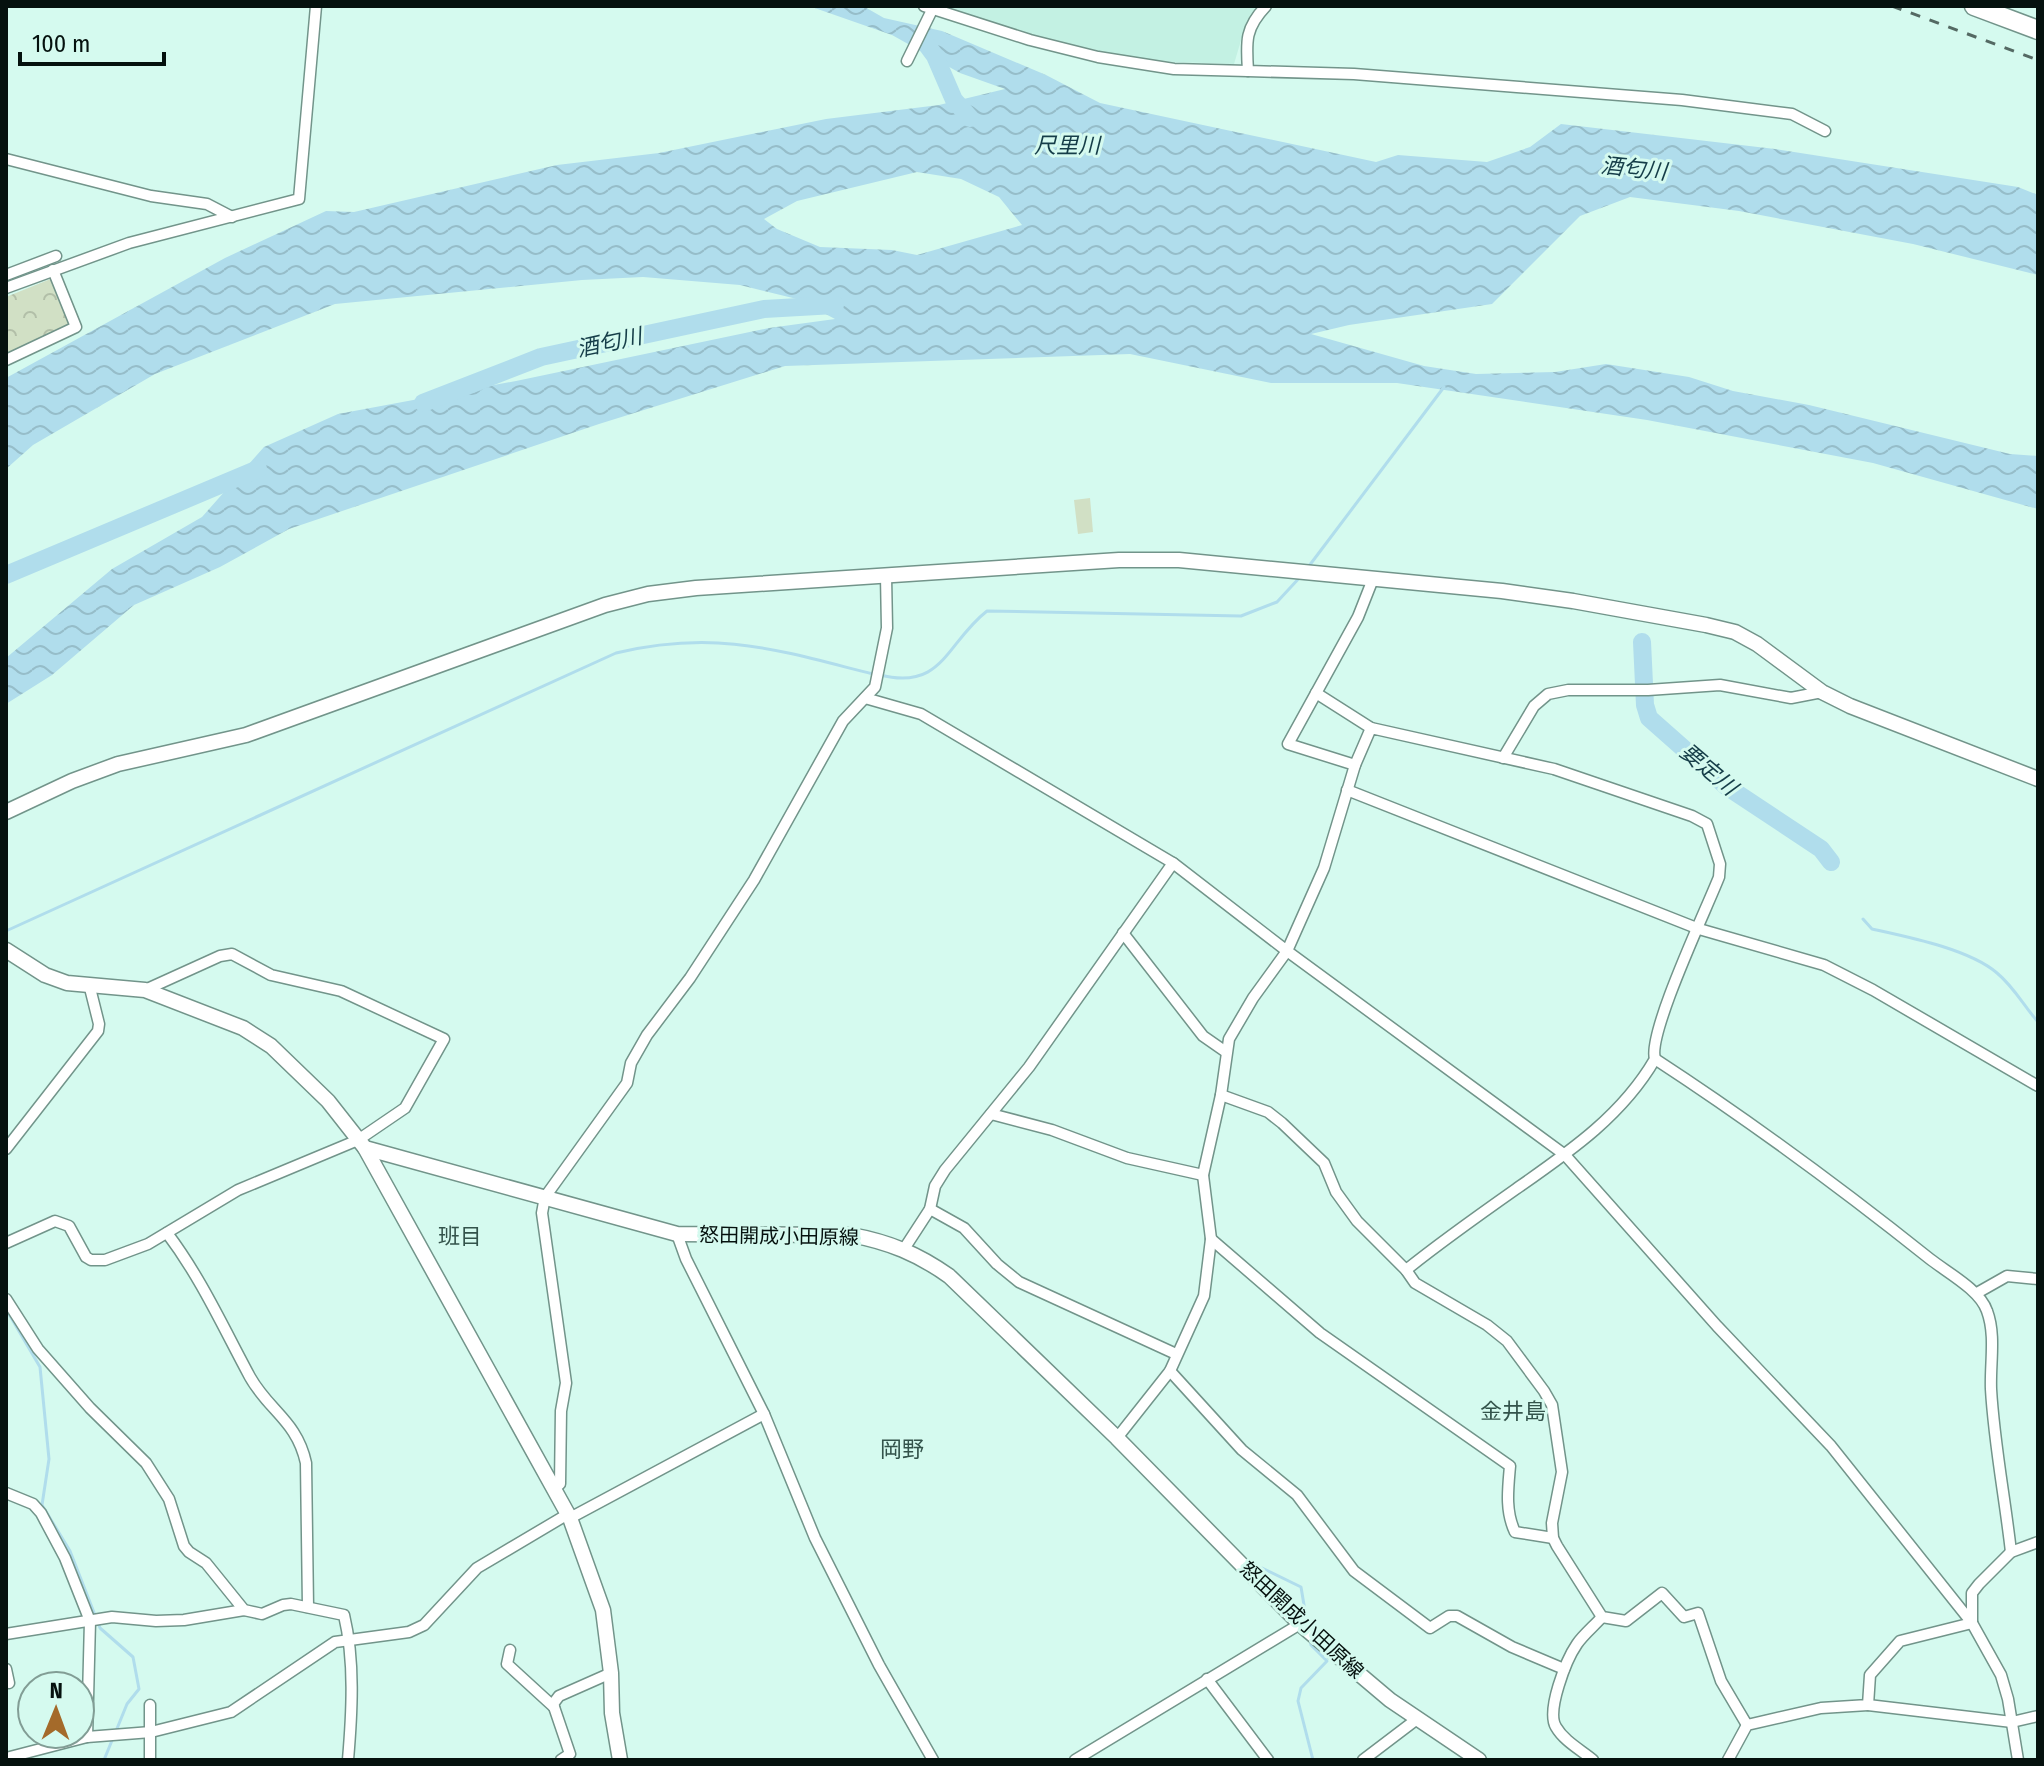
<svg xmlns="http://www.w3.org/2000/svg" width="2044" height="1766" viewBox="0 0 2044 1766" font-family="'Fira Sans Condensed','Noto Sans JP',sans-serif">
	<style>
		.built { fill: #c3f1e3 }
		.grass { fill: #d1e0c5 }
		.park { fill: url(#park-crowns) }
		.water { fill: url(#water-waves); fill-rule: evenodd }
		.lines { fill: none; stroke-linecap: round; stroke-linejoin: round }
		.stream { stroke: #b0ddec; stroke-width: 3 }
		.river { stroke: #b0ddec; stroke-width: 18 }
		.street-casing { stroke: #72948a; stroke-width: 13 }
		.secondary-casing { stroke: #72948a; stroke-width: 17 }
		.highway-casing { stroke: #72948a; stroke-width: 21 }
		.street { stroke: #fff; stroke-width: 10 }
		.secondary { stroke: #fff; stroke-width: 14 }
		.highway { stroke: #fff; stroke-width: 18 }
		.rail { stroke: #546963; stroke-width: 3; stroke-dasharray: 10 10; stroke-linecap: butt }
		.labels { text-anchor: middle; stroke-width: 6; stroke-linejoin: round; paint-order: stroke }
		.street-label { font-size: 20px; fill: #05110e; stroke: #d5faef }
		.water-label { font-size: 22px; font-style: italic; fill: #153d48; stroke: #d5faef }
		.neighbourhood-label { font-size: 22px; fill: #33534b; stroke: #d5faef }
	</style>
	<defs>
		<pattern id="park-crowns" width="20" height="18" patternUnits="userSpaceOnUse" patternTransform="scale(2)"><rect width="20" height="18" fill="#d1e0c5"/><path d="M2 6a3 3 0 1 1 6 0M12 15a3 3 0 1 1 6 0" fill="none" stroke="#b2bfa8"/></pattern>
		<pattern id="water-waves" width="16" height="10" patternUnits="userSpaceOnUse" patternTransform="scale(2)"><rect width="16" height="10" fill="#b0ddec"/><path d="M0 5q4-4 8 0t8 0" fill="none" stroke="#96bdc9"/></pattern>
	</defs>
	<rect width="100%" height="100%" fill="#d5faef"/>
	<polygon class="built" points="942,6 1260,6 1247,20 1234,64 1148,61 1052,41"/>
	<polygon class="grass" points="1090,498 1093,532 1078,534 1074,500"/>
	<polygon class="park" points="53,278 71,320 69,327 6,355 6,297"/>
	<path class="water" d="M809 6H863L884 18 942 31 1046 75 1100 103 1376 162 1398 155 1487 162 1530 147 1561 124 1775 149 2018 187 2038 195V275L1913 244 1739 211 1630 197 1580 216 1492 304 1349 325 1311 334 1424 366 1476 374 1555 372 1606 364 1689 377 1733 391 1809 405 2010 454 2038 456V509L1873 463 1647 420 1397 383H1271L1130 354 785 366 599 424 289 529 220 567 134 605 52 675 6 704V658L112 569 202 517 264 447 338 414 516 381 769 328 835 319 797 299 740 285 643 277 582 280 335 304 155 374 33 445 6 469V378L225 258 326 211 354 212 557 165 659 153 826 119 939 105 1005 89 960 73 892 35ZM917 172 961 179 999 197 1022 225 917 255 892 250 820 247 777 229 764 219 797 201Z"/>
	<g class="lines">
		<g class="stream">
			<polyline points="1309,566 1444,387"/>
			<path d="M880 675C943 691 946 643 987 611L1241 616 1277 602 1302 575"/>
			<path d="M1863 919 1872 929C1908 937 1969 949 1997 973 2014 987 2024 1006 2038 1022"/>
			<path d="M6 931 616 653C716 629 777 650 873 674"/>
			<polyline points="6,1309 40,1367 49,1459 42,1505 70,1551 100,1628 133,1657 139,1689 127,1704 116,1731"/>
			<polyline points="1262,1568 1301,1587 1307,1623"/>
			<polyline points="1310,1639 1311,1645 1327,1661 1301,1688 1298,1701 1313,1760"/>
			<polyline points="104,1760 113,1738"/>
		</g>
		<g class="river">
			<polyline points="924,41 935,56 954,100 970,118"/>
			<polyline points="423,403 541,357 764,309 835,305"/>
			<polyline points="6,575 258,469"/>
			<polyline points="1642,642 1645,705 1649,718 1726,786 1821,849 1831,862"/>
		</g>
		<g class="street-casing">
			<g id="street">
				<polyline points="924,6 1030,40 1098,57 1174,69 1248,71"/>
				<path d="M1266 6C1245 28 1246 41 1248 71L1354 74 1682 100 1792 114 1825 131"/>
				<polyline points="907,61 932,10"/>
				<polyline points="6,159 151,196 207,204 232,217"/>
				<polyline points="6,275 56,256"/>
				<polyline points="6,288 129,243 299,199 316,6"/>
				<polyline points="6,360 76,327 53,270"/>
				<polyline points="1316,693 1371,728"/>
				<polyline points="865,698 921,714 1173,863 1287,951 1565,1155 1717,1326 1831,1446 1972,1623 2001,1675 2008,1699 2018,1760"/>
				<polyline points="1503,758 1534,706 1548,694 1568,690 1648,690 1720,685 1791,698 1822,692"/>
				<polyline points="1355,765 1288,744 1358,617 1373,579"/>
				<polyline points="1347,790 1699,929 1824,965 1873,990 2038,1086"/>
				<polyline points="1123,933 1203,1036 1226,1052"/>
				<path d="M1655 1059C1750 1121 1841 1188 1930 1259 1948 1273 1980 1290 1987 1311 1996 1335 1990 1363 1991 1389 1994 1443 2005 1498 2011 1552"/>
				<polyline points="1221,1095 1268,1112 1282,1123 1324,1163 1336,1192 1357,1221 1406,1270 1415,1283 1487,1325 1507,1341 1544,1391 1552,1405 1562,1472 1552,1523 1553,1538 1557,1546 1602,1617 1626,1621 1662,1593 1684,1617 1698,1613 1721,1681 1747,1725"/>
				<polyline points="991,1114 1052,1130 1127,1158 1203,1175"/>
				<polyline points="6,1149 98,1031 99,1024 89,984"/>
				<polyline points="930,1209 964,1228 997,1264 1019,1282 1176,1354"/>
				<path d="M167 1233C201 1278 223 1327 250 1377 269 1411 297 1421 306 1463L308 1607"/>
				<polyline points="677,1234 686,1259 764,1414 815,1538 879,1665 933,1760"/>
				<path d="M1211 1239 1320 1333 1510 1466C1508 1489 1505 1511 1515 1532L1553 1538"/>
				<polyline points="6,1243 55,1221 69,1226 86,1257 91,1260 105,1260 148,1244 238,1190 358,1140 405,1108 444,1039 341,991 271,975 232,954 220,956 145,990"/>
				<polyline points="904,1249 930,1209 935,1186 945,1170 1029,1067 1173,863"/>
				<polyline points="1977,1293 2007,1276 2038,1279"/>
				<path d="M6 1299 38 1349 90 1408 146 1463 169 1499 184 1546 189 1552 206 1563 244 1610 262 1614 283 1605 291 1604 344 1615C355 1661 352 1713 348 1760"/>
				<polyline points="1170,1371 1242,1450 1297,1495 1354,1571 1430,1628 1449,1616 1457,1616 1512,1647 1564,1669"/>
				<path d="M1117 1438 1170 1371 1204 1296 1211 1239 1203 1175 1221 1095 1229 1039 1253 998 1287 951 1324 868 1355 765 1371 728 1554 769 1692 816 1707 824 1720 864 1719 877C1707 908 1647 1034 1655 1059 1622 1116 1569 1152 1516 1189 1479 1215 1442 1241 1406 1270"/>
				<polyline points="553,1489 560,1484 561,1411 566,1383 542,1213 545,1197 627,1083 631,1063 647,1035 690,978 754,880 843,721 875,687 887,628 886,576"/>
				<polyline points="6,1493 33,1504 41,1513 65,1558 90,1621 87,1737"/>
				<polyline points="570,1518 764,1414"/>
				<polyline points="1972,1621 1972,1593 1979,1584 2011,1552 2038,1542"/>
				<polyline points="6,1634 112,1617 156,1621 184,1620 244,1610"/>
				<polyline points="510,1650 507,1664 554,1707"/>
				<polyline points="6,1669 9,1683"/>
				<polyline points="1207,1679 1268,1760"/>
				<polyline points="150,1705 150,1760"/>
				<polyline points="1868,1705 2012,1722 2038,1716"/>
				<polyline points="6,1758 87,1737 151,1732 231,1712 335,1642 409,1632 424,1625 477,1568 568,1514"/>
				<polyline points="561,1760 570,1754 553,1704 559,1696 611,1673"/>
				<polyline points="1075,1760 1300,1624"/>
				<polyline points="1363,1760 1417,1719"/>
				<path d="M1593 1760C1581 1750 1564 1741 1556 1727 1546 1711 1566 1660 1577 1644 1583 1635 1594 1626 1602 1617"/>
				<polyline points="1728,1760 1747,1725 1821,1708 1868,1705 1870,1675 1900,1641 1972,1623"/>
			</g>
		</g>
		<g class="secondary-casing">
			<g id="secondary">
				<polyline points="6,812 72,781 118,764 246,735 605,605 648,594 696,588 1119,560 1179,560 1502,591 1573,601 1706,625 1735,632 1757,644 1822,692 1850,706 2038,779"/>
				<path d="M6 950 45 975 67 983 145 990 243 1028 271 1046 328 1101 365 1148 677 1234 851 1235C889 1242 918 1254 949 1276L1117 1438 1300 1624 1390 1700 1479 1760"/>
				<polyline points="365,1148 570,1518 603,1610 611,1673 612,1713 620,1760"/>
			</g>
		</g>
		<g class="highway-casing">
			<polyline id="highway" points="1974,6 2038,30"/>
		</g>
		<use href="#street" class="street"/>
		<use href="#secondary" class="secondary"/>
		<use href="#highway" class="highway"/>
		<polyline class="rail" points="1892,6 2038,60"/>
	</g>
	<g class="labels">
		<g class="street-label">
			<text transform="translate(779 1236) rotate(1)" y="7">怒田開成小田原線</text>
			<text transform="translate(1302 1620) rotate(43)" y="7">怒田開成小田原線</text>
		</g>
		<g class="water-label">
			<text x="1067" y="153">尺里川</text>
			<text transform="translate(1634 168) rotate(6)" y="8">酒匂川</text>
			<text transform="translate(609 342) rotate(-12)" y="8">酒匂川</text>
			<text transform="translate(1709 769) rotate(40)" y="8">要定川</text>
		</g>
		<g class="neighbourhood-label">
			<text x="460" y="1244">班目</text>
			<text x="1513" y="1419">金井島</text>
			<text x="902" y="1457">岡野</text>
		</g>
	</g>
	<rect width="2044" height="1766" fill="none" stroke="#05110e" stroke-width="16"/>
	<g transform="translate(56 1710) rotate(1)"><circle r="38" fill="#d5faef" stroke="#829d95" stroke-width="2"/>
	<path d="M0-6L14 30L0 20L-14 30Z" fill="#a46a2a"/>
	<text y="-12" font-size="22" font-weight="bold" text-anchor="middle" fill="#05110e">N</text>
	</g>
	<path d="M20 52v12h144v-12" fill="none" stroke="#05110e" stroke-width="4"/>
	<text x="32" y="52" font-size="24" fill="#05110e" stroke="#d5faef" stroke-width="6" paint-order="stroke">100 m</text>
</svg>
